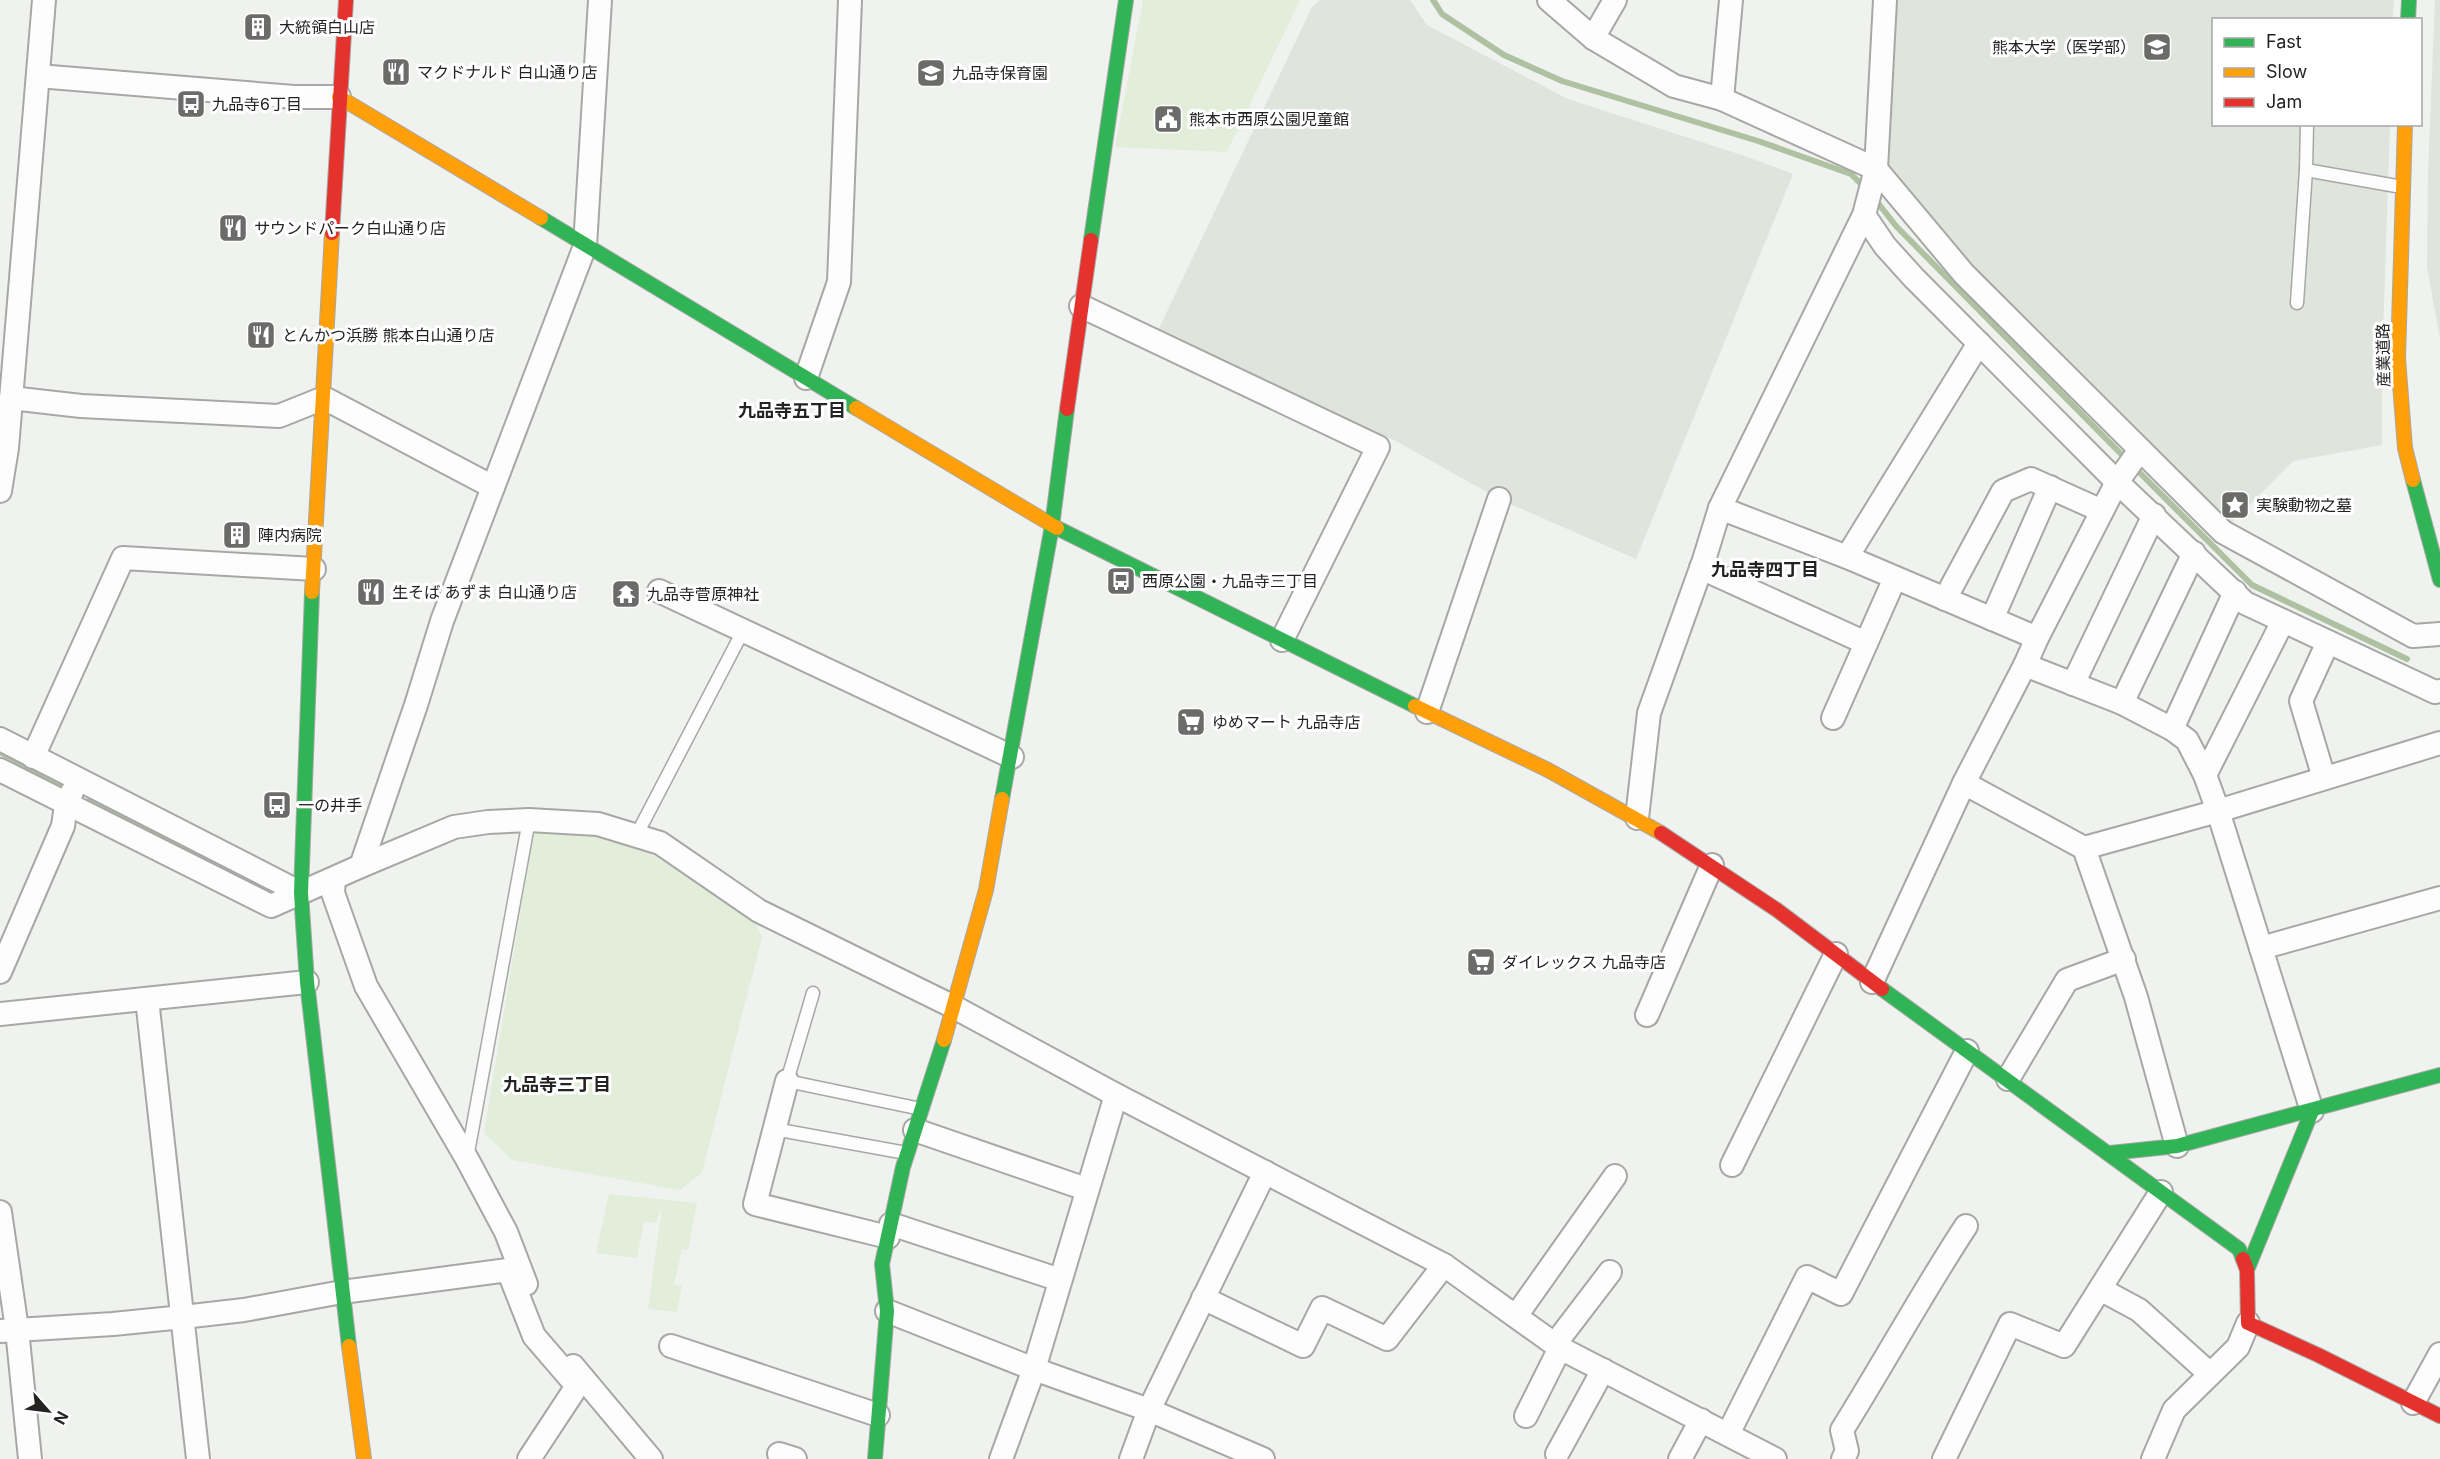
<svg xmlns="http://www.w3.org/2000/svg" width="2440" height="1459" viewBox="0 0 2440 1459" font-family="Inter,'Noto Sans JP',sans-serif">
  <style>
    .built { fill: #dfe4dc }
    .green { fill: #e2eeda }
    .lines { fill: none; stroke-linecap: round; stroke-linejoin: round }
    .stream { stroke: #aec2a1; stroke-width: 6 }
    .lane-casing { stroke: #a7a8a6; stroke-width: 15 }
    .street-casing { stroke: #a7a8a6; stroke-width: 26 }
    .fast-casing { stroke: #a7a8a6; stroke-width: 16 }
    .slow-casing { stroke: #a7a8a6; stroke-width: 16 }
    .jam-casing { stroke: #a7a8a6; stroke-width: 16 }
    .lane { stroke: #fdfdfd; stroke-width: 12 }
    .street { stroke: #fdfdfd; stroke-width: 22 }
    .fast { stroke: #30b455; stroke-width: 14 }
    .slow { stroke: #ff9f0a; stroke-width: 14 }
    .jam { stroke: #e5322d; stroke-width: 14 }
    .labels { text-anchor: middle; dominant-baseline: central; stroke-width: 6; stroke-linejoin: round; paint-order: stroke }
    .poi-label { font-size: 16px; fill: #232422; stroke: #fff; text-anchor: start }
    .street-label { font-size: 16px; fill: #232422; stroke: #fff }
    .neighbourhood-label { font-size: 18px; font-weight: bold; fill: #232422; stroke: #fff }
  </style>
  <rect width="100%" height="100%" fill="#f0f2ef"/>
  <g class="built">
    <path d="M1320 0H1410L1427 25 1568 99 1748 157 1793 174 1636 559 1499 499 1394 440 1153 341 1312 7Z"/>
    <path d="M1892 0H2394L2393 19 2214 20V124L2390 125 2382 365V445L2293 461 2223 532 1876 169Z"/>
    <path d="M2435 0H2440V339L2427 267 2428 172Z"/>
  </g>
  <g class="green">
    <path d="M1143 0H1300L1227 152 1115 147Z"/>
    <path d="M534 829 593 834 638 847 749 910 762 937 702 1173 680 1190 512 1160 484 1133Z"/>
    <path d="M609 1194 697 1203 688 1250H682L674 1285 682 1286 677 1312 648 1309 662 1206 656 1223 644 1222 637 1258 596 1253Z"/>
  </g>
  <g class="lines">
    <g class="stream">
      <path d="M1433 0 1442 14 1504 55 1562 81 1758 141 1851 174 1865 188"/>
      <path d="M1874 198 1896 226 2127 460"/>
      <path d="M2134 467 2252 585 2407 659"/>
      <path d="M0 752 59 783"/>
      <path d="M90 798 266 890"/>
    </g>
    <g class="lane-casing">
      <g id="lane">
        <path d="M2306 170 2307 124"/>
        <path d="M2297 303 2306 170 2402 187"/>
        <path d="M636 836 743 631"/>
        <path d="M813 993 787 1081 921 1109"/>
        <path d="M774 1129 906 1153"/>
        <path d="M467 1158 529 820"/>
      </g>
    </g>
    <g class="street-casing">
      <g id="street">
        <path d="M1549 0 1593 38 1674 86 1722 99 1876 169 1964 274 2223 532 2413 636 2440 634"/>
        <path d="M1593 38 1615 0"/>
        <path d="M38 76 294 97H339"/>
        <path d="M1722 99 1731 0"/>
        <path d="M1864 215 1885 246 1914 278 2117 482 2245 603 2435 692 2440 691"/>
        <path d="M1081 306 1378 447 1282 640"/>
        <path d="M806 378 839 282 850 0"/>
        <path d="M11 398 81 406 279 416 324 398 493 487"/>
        <path d="M0 491 7 448 44 0"/>
        <path d="M1720 508 1847 557 2037 638"/>
        <path d="M1847 557 1979 343"/>
        <path d="M1701 568 1866 643"/>
        <path d="M659 591 1012 757"/>
        <path d="M1945 599 2003 491 2031 479 2102 511"/>
        <path d="M1992 619 2050 487"/>
        <path d="M2025 665 2122 703 2172 729 2187 740 2205 775 2218 811 2312 1111"/>
        <path d="M2073 684 2154 515"/>
        <path d="M2122 703 2194 553"/>
        <path d="M1427 712 1499 499"/>
        <path d="M1833 718 1895 578"/>
        <path d="M2172 729 2235 592"/>
        <path d="M0 739 301 893"/>
        <path d="M33 757 123 558 314 569"/>
        <path d="M0 770 271 906 361 866 454 827 488 822 529 820 598 824 660 843 759 911 954 1007 1116 1095 1444 1265 1560 1348 1775 1459"/>
        <path d="M2205 775 2283 621"/>
        <path d="M2324 778 2301 701 2328 642"/>
        <path d="M1964 783 2084 848 2136 997 2177 1146"/>
        <path d="M1637 818 1649 713 1704 560 1720 508 1864 215 1876 169 1885 0"/>
        <path d="M2084 848 2218 811 2440 743"/>
        <path d="M361 866 416 705 442 621 585 246 600 0"/>
        <path d="M334 879 333 893 366 986 467 1159 506 1232 526 1284"/>
        <path d="M2261 948 2440 898"/>
        <path d="M0 972 63 826 66 805 72 792"/>
        <path d="M1872 982 1964 783 2025 665 2037 638 2117 482 2140 450"/>
        <path d="M147 999 198 1459"/>
        <path d="M0 1014 307 982"/>
        <path d="M1647 1015 1712 865"/>
        <path d="M2008 1079 2067 980 2124 959"/>
        <path d="M787 1081 755 1204 888 1237"/>
        <path d="M915 1130 1086 1189"/>
        <path d="M1732 1165 1836 954"/>
        <path d="M0 1212 17 1329 30 1459"/>
        <path d="M891 1224 1060 1280"/>
        <path d="M2100 1289 2139 1310 2210 1374"/>
        <path d="M1203 1298 1303 1346 1322 1308 1387 1339 1444 1265"/>
        <path d="M887 1311 1034 1369 1149 1410 1263 1459"/>
        <path d="M1516 1316 1615 1176"/>
        <path d="M0 1331 113 1324 183 1317 244 1310 342 1292 508 1270 534 1336 577 1386 529 1459"/>
        <path d="M1555 1344 1610 1272"/>
        <path d="M671 1346 878 1415"/>
        <path d="M573 1366 651 1459"/>
        <path d="M2413 1403 2440 1354"/>
        <path d="M1526 1416 1560 1348"/>
        <path d="M1728 1434 1807 1277 1841 1294 1967 1051"/>
        <path d="M779 1454 795 1459"/>
        <path d="M1557 1454 1603 1370"/>
        <path d="M1001 1459 1034 1369 1116 1095"/>
        <path d="M1131 1459 1149 1410 1265 1172"/>
        <path d="M1680 1459 1701 1420"/>
        <path d="M1843 1459 1847 1451 1842 1430C1884 1363 1922 1293 1966 1226"/>
        <path d="M1944 1459 2010 1324 2064 1346 2161 1192"/>
        <path d="M2153 1459 2174 1410 2238 1347 2248 1323"/>
      </g>
    </g>
    <g class="fast-casing">
      <g id="fast">
        <path d="M2408 20 2409 0"/>
        <path d="M541 218 856 408"/>
        <path d="M1091 240 1126 0"/>
        <path d="M2413 480 2440 580"/>
        <path d="M1057 528 1415 706"/>
        <path d="M312 592 301 893 307 982 349 1346"/>
        <path d="M1002 799 1052 526 1067 409"/>
        <path d="M1882 989 2239 1249 2243 1259"/>
        <path d="M2110 1153 2177 1146 2440 1075"/>
        <path d="M2247 1270 2312 1111"/>
        <path d="M875 1459 887 1311 882 1264 903 1167 944 1040"/>
      </g>
    </g>
    <g class="slow-casing">
      <g id="slow">
        <path d="M339 97 541 218"/>
        <path d="M2405 124 2398 358 2405 448 2413 480"/>
        <path d="M856 408 1057 528"/>
        <path d="M312 592 332 233"/>
        <path d="M1415 706 1548 770 1661 833"/>
        <path d="M944 1040 986 890 1002 799"/>
        <path d="M349 1346 364 1459"/>
      </g>
    </g>
    <g class="jam-casing">
      <g id="jam">
        <path d="M332 233 346 0"/>
        <path d="M1067 409 1091 240"/>
        <path d="M1661 833 1777 910 1882 989"/>
        <path d="M2243 1259 2247 1270 2248 1323 2318 1355 2440 1416"/>
      </g>
    </g>
    <use href="#lane" class="lane"/>
    <use href="#street" class="street"/>
    <use href="#fast" class="fast"/>
    <use href="#slow" class="slow"/>
    <use href="#jam" class="jam"/>
  </g>
  <defs>
    <g id="building-square" transform="scale(1.5)"><rect x="-9" y="-9" width="18" height="18" rx="4" fill="#6b6c6a" stroke="#fff"/><path d="M-4-6H4V6H1V3H-1V6H-4ZM-2.5-4.3h1.7v1.8h-1.7ZM.8-4.3h1.7v1.8H.8ZM-2.5-1h1.7V.8h-1.7ZM.8-1h1.7V.8H.8Z" fill="#fff"/></g>
    <g id="university-square" transform="scale(1.5)"><rect x="-9" y="-9" width="18" height="18" rx="4" fill="#6b6c6a" stroke="#fff"/><path d="M0-5L7-2L0 1L-7-2ZM-4 1L0 2.5L4 1V4Q0 6-4 4Z" fill="#fff"/></g>
    <g id="restaurant-square" transform="scale(1.5)"><rect x="-9" y="-9" width="18" height="18" rx="4" fill="#6b6c6a" stroke="#fff"/><path d="M-5-6h1v4h1v-4h1v4h1v-4h1v5L-1.5 .5V6h-2V.5L-5-1ZM5-6V6H3V1.5H1.5Q1.5-4 5-6Z" fill="#fff"/></g>
    <g id="school-square" transform="scale(1.5)"><rect x="-9" y="-9" width="18" height="18" rx="4" fill="#6b6c6a" stroke="#fff"/><path d="M0-5L7-2L0 1L-7-2ZM-4 1L0 2.5L4 1V4Q0 6-4 4Z" fill="#fff"/></g>
    <g id="bus-square" transform="scale(1.5)"><rect x="-9" y="-9" width="18" height="18" rx="4" fill="#6b6c6a" stroke="#fff"/><path d="M-5-6H5V4H4V6H2V4H-2V6H-4V4H-5ZM-3.5-4V0h7V-4ZM-3.5 1.2v1.5H-2V1.2ZM2 1.2v1.5H3.5V1.2Z" fill="#fff"/></g>
    <g id="civic-square" transform="scale(1.5)"><rect x="-9" y="-9" width="18" height="18" rx="4" fill="#6b6c6a" stroke="#fff"/><path d="M-.6-6.5H3V-4.5H.6V-3L4-1V1h2V6H-6V1h2V-1L-.6-3ZM-1.2 2.5V6h2.4V2.5Z" fill="#fff"/></g>
    <g id="sight-square" transform="scale(1.5)"><rect x="-9" y="-9" width="18" height="18" rx="4" fill="#6b6c6a" stroke="#fff"/><path d="M0-6L1.8-2.2L6-1.7L2.9 1.2L3.7 5.4L0 3.3L-3.7 5.4L-2.9 1.2L-6-1.7L-1.8-2.2Z" fill="#fff"/></g>
    <g id="temple-square" transform="scale(1.5)"><rect x="-9" y="-9" width="18" height="18" rx="4" fill="#6b6c6a" stroke="#fff"/><path d="M0-6L5-2H3V0L6.5 2.5H4V6H1.5V3h-3V6H-4V2.5H-6.5L-3 0V-2H-5Z" fill="#fff"/></g>
    <g id="supermarket-square" transform="scale(1.5)"><rect x="-9" y="-9" width="18" height="18" rx="4" fill="#6b6c6a" stroke="#fff"/><path d="M-6-5.5h2.5l.6 2H6L4.5 2H-2.5L-4.4-4H-6ZM-1.5 3.2a1.3 1.3 0 1 0 .1 0ZM3 3.2a1.3 1.3 0 1 0 .1 0Z" fill="#fff"/></g>
  </defs>
  <g fill-rule="evenodd">
    <use href="#building-square" x="258" y="27"/>
    <use href="#university-square" x="2157" y="47"/>
    <use href="#restaurant-square" x="396" y="72"/>
    <use href="#school-square" x="931" y="73"/>
    <use href="#bus-square" x="191" y="104"/>
    <use href="#civic-square" x="1168" y="119"/>
    <use href="#restaurant-square" x="233" y="228"/>
    <use href="#restaurant-square" x="261" y="335"/>
    <use href="#sight-square" x="2235" y="505"/>
    <use href="#building-square" x="237" y="535"/>
    <use href="#bus-square" x="1121" y="581"/>
    <use href="#restaurant-square" x="371" y="592"/>
    <use href="#temple-square" x="626" y="594"/>
    <use href="#supermarket-square" x="1191" y="722"/>
    <use href="#bus-square" x="277" y="805"/>
    <use href="#supermarket-square" x="1481" y="962"/>
  </g>
  <g class="labels">
    <g class="poi-label">
      <text x="279" y="27">大統領白山店</text>
      <text x="2136" y="47" text-anchor="end">熊本大学（医学部）</text>
      <text x="417" y="72">マクドナルド 白山通り店</text>
      <text x="952" y="73">九品寺保育園</text>
      <text x="212" y="104">九品寺6丁目</text>
      <text x="1189" y="119">熊本市西原公園児童館</text>
      <text x="254" y="228">サウンドパーク白山通り店</text>
      <text x="282" y="335">とんかつ浜勝 熊本白山通り店</text>
      <text x="2256" y="505">実験動物之墓</text>
      <text x="258" y="535">陣内病院</text>
      <text x="1142" y="581">西原公園・九品寺三丁目</text>
      <text x="392" y="592">生そば あずま 白山通り店</text>
      <text x="647" y="594">九品寺菅原神社</text>
      <text x="1212" y="722">ゆめマート 九品寺店</text>
      <text x="298" y="805">一の井手</text>
      <text x="1502" y="962">ダイレックス 九品寺店</text>
    </g>
    <g class="street-label">
      <text transform="translate(2383 355) rotate(-91)">産業道路</text>
    </g>
    <g class="neighbourhood-label">
      <text x="792" y="410">九品寺五丁目</text>
      <text x="1765" y="569">九品寺四丁目</text>
      <text x="557" y="1084">九品寺三丁目</text>
    </g>
  </g>
  <rect x="2212" y="18" width="210" height="108" fill="#ffffff" stroke="#a7a7a7" stroke-width="1.5"/>
  <rect x="2224" y="38" width="30" height="9" fill="#30b455" stroke="#a7a7a7" stroke-width="1.5"/>
  <text x="2266" y="48" font-size="18" fill="#232422">Fast</text>
  <rect x="2224" y="68" width="30" height="9" fill="#ff9f0a" stroke="#a7a7a7" stroke-width="1.5"/>
  <text x="2266" y="78" font-size="18" fill="#232422">Slow</text>
  <rect x="2224" y="98" width="30" height="9" fill="#e5322d" stroke="#a7a7a7" stroke-width="1.5"/>
  <text x="2266" y="108" font-size="18" fill="#232422">Jam</text>
  <g transform="translate(48 1411) rotate(118)" stroke="#ffffff" stroke-width="4.5" paint-order="stroke">
  <path d="M0-4.5L10 22L0 15L-10 22Z" fill="#232422"/>
  <text y="-9" font-size="16" font-weight="bold" text-anchor="middle" fill="#232422">N</text>
  </g>
</svg>
